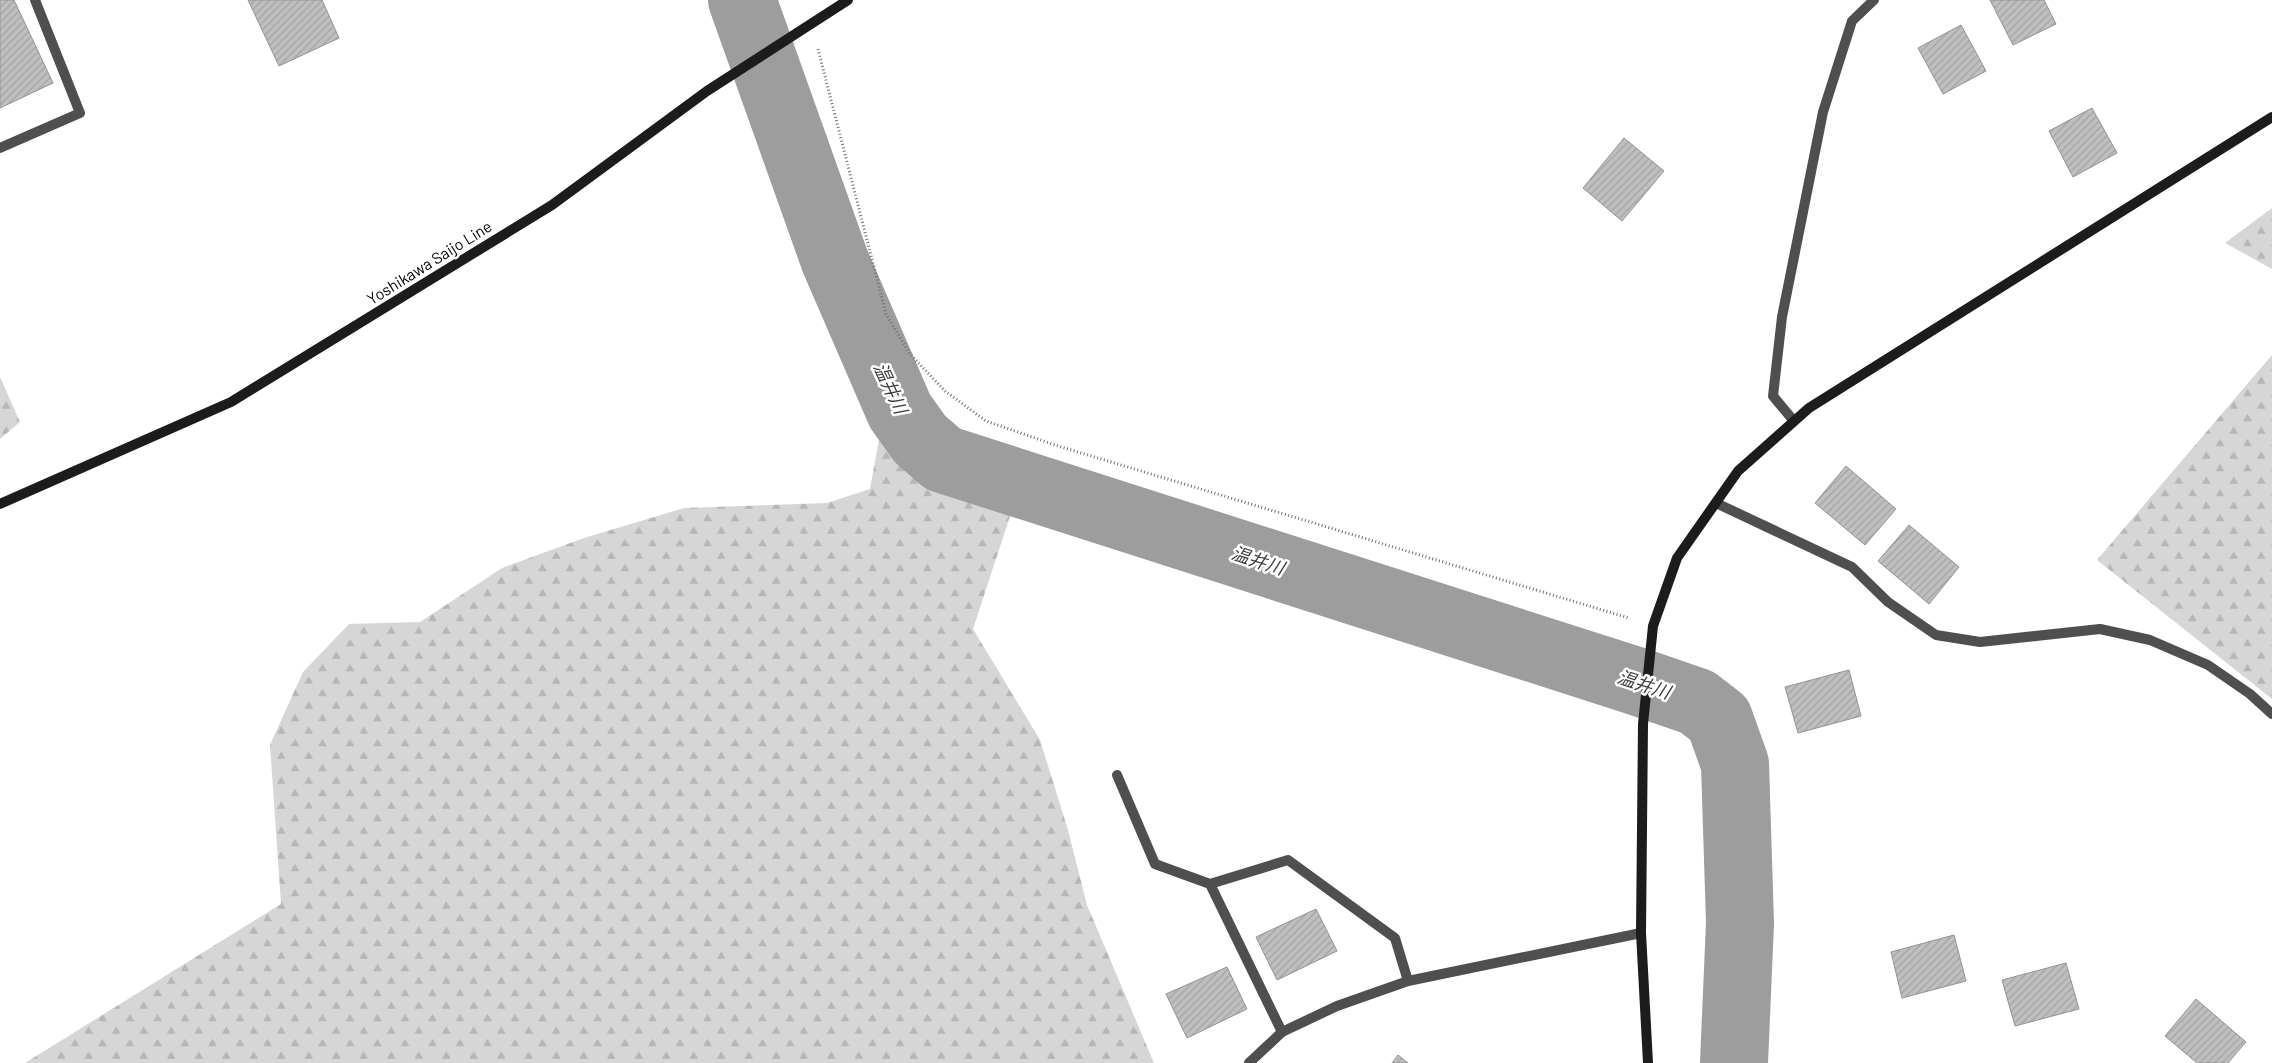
<svg xmlns="http://www.w3.org/2000/svg" width="2272" height="1063" viewBox="0 0 2272 1063" font-family="Barlow,'Noto Sans JP',sans-serif">
  <style>
    .forest { fill: url(#forest-firs) }
    .lines { fill: none; stroke-linecap: round; stroke-linejoin: round }
    .river { stroke: #9d9d9d; stroke-width: 68 }
    .building { fill: url(#building-hatch); stroke: #939393 }
    .path { stroke: #717171; stroke-width: 3; stroke-dasharray: 1 2.5; stroke-linecap: butt }
    .lane { stroke: #4f4f4f; stroke-width: 10 }
    .street { stroke: #4f4f4f; stroke-width: 10 }
    .secondary { stroke: #1c1c1c; stroke-width: 10 }
    .labels { text-anchor: middle; dominant-baseline: central; stroke-width: 5; stroke-linejoin: round; paint-order: stroke }
    .street-label { font-size: 16px; fill: #000; stroke: #fff }
    .water-label { font-size: 18px; font-style: italic; fill: #3e3e3e; stroke: #fff }
  </style>
  <defs>
    <pattern id="forest-firs" width="22" height="20" patternUnits="userSpaceOnUse" patternTransform="scale(1.25)"><rect width="22" height="20" fill="#d6d6d6"/><path d="M5 1l3.5 6h-7zM16 11l3.5 6h-7z" fill="#b6b6b6"/></pattern>
    <pattern id="building-hatch" width="6" height="6" patternUnits="userSpaceOnUse" patternTransform="scale(1.25)"><rect width="6" height="6" fill="#bfbfbf"/><path d="M-1 1l2-2M0 6l6-6M5 7l2-2" fill="none" stroke="#a2a2a2"/></pattern>
  </defs>
  <rect width="100%" height="100%" fill="#fff"/>
  <g class="forest">
    <path d="M2272 208V269L2225 243Z"/>
    <path d="M2272 355V699L2097 560Z"/>
    <path d="M0 377 20 422 0 439Z"/>
    <path d="M883 417 929 459 1015 501 973 629 1040 740 1068 830 1087 905 1154 1063H25L281 904 270 745 303 672 349 624 420 622 502 568 584 538 684 508 827 503 870 489Z"/>
  </g>
  <g class="lines">
    <path class="river" d="M742 0 835 261 900 411 920 439 943 459 1639 682 1697 702 1719 719 1735 764 1740 923 1734 1063"/>
  </g>
  <g class="building">
    <path d="M0 0H14L53 83 0 108Z"/>
    <path d="M248 0H322L339 38 279 66Z"/>
    <path d="M1990 0H2044L2056 24 2013 45Z"/>
    <path d="M1961 25 1986 71 1943 94 1918 48Z"/>
    <path d="M2092 108 2117 153 2073 177 2049 131Z"/>
    <path d="M1624 138 1664 171 1622 221 1583 188Z"/>
    <path d="M1846 466 1896 509 1865 545 1815 503Z"/>
    <path d="M1909 525 1959 567 1929 604 1878 561Z"/>
    <path d="M1849 670 1861 716 1798 733 1785 687Z"/>
    <path d="M1316 909 1337 951 1277 980 1256 937Z"/>
    <path d="M1954 935 1966 981 1902 998 1891 952Z"/>
    <path d="M2066 963 2079 1009 2015 1026 2002 980Z"/>
    <path d="M1227 967 1247 1009 1187 1038 1166 994Z"/>
    <path d="M2196 999 2246 1042 2228 1063H2197L2165 1036Z"/>
    <path d="M1398 1055 1408 1063H1392Z"/>
  </g>
  <g class="lines">
    <path class="path" d="M818 49 886 314 910 354 945 391 986 421 1058 446 1629 618"/>
    <g class="lane">
      <path d="M1117 775 1155 864 1210 884 1282 1032"/>
      <path d="M1210 884 1288 860 1395 938 1408 981"/>
    </g>
    <g class="street">
      <path d="M0 148 80 113 35 0"/>
      <path d="M1793 420 1773 396 1782 317 1823 112 1852 21 1874 0"/>
      <path d="M1716 503 1852 567 1888 602 1936 635 1980 642 2100 629 2150 640 2208 665 2250 694 2272 714"/>
      <path d="M1249 1063 1282 1032 1337 1006 1408 981 1641 933"/>
    </g>
    <g class="secondary">
      <path d="M0 504 231 402 552 205 707 91 848 0"/>
      <path d="M1648 1063 1641 933 1643 724 1653 626 1677 558 1738 471 1809 408 2272 117"/>
    </g>
  </g>
  <g class="labels">
    <g class="street-label">
      <text transform="translate(429 262) rotate(-32)">Yoshikawa Saijo Line</text>
    </g>
    <g class="water-label">
      <text transform="translate(891 388) rotate(65)">温井川</text>
      <text transform="translate(1258 560) rotate(18)">温井川</text>
      <text transform="translate(1644 684) rotate(18)">温井川</text>
    </g>
  </g>
</svg>
